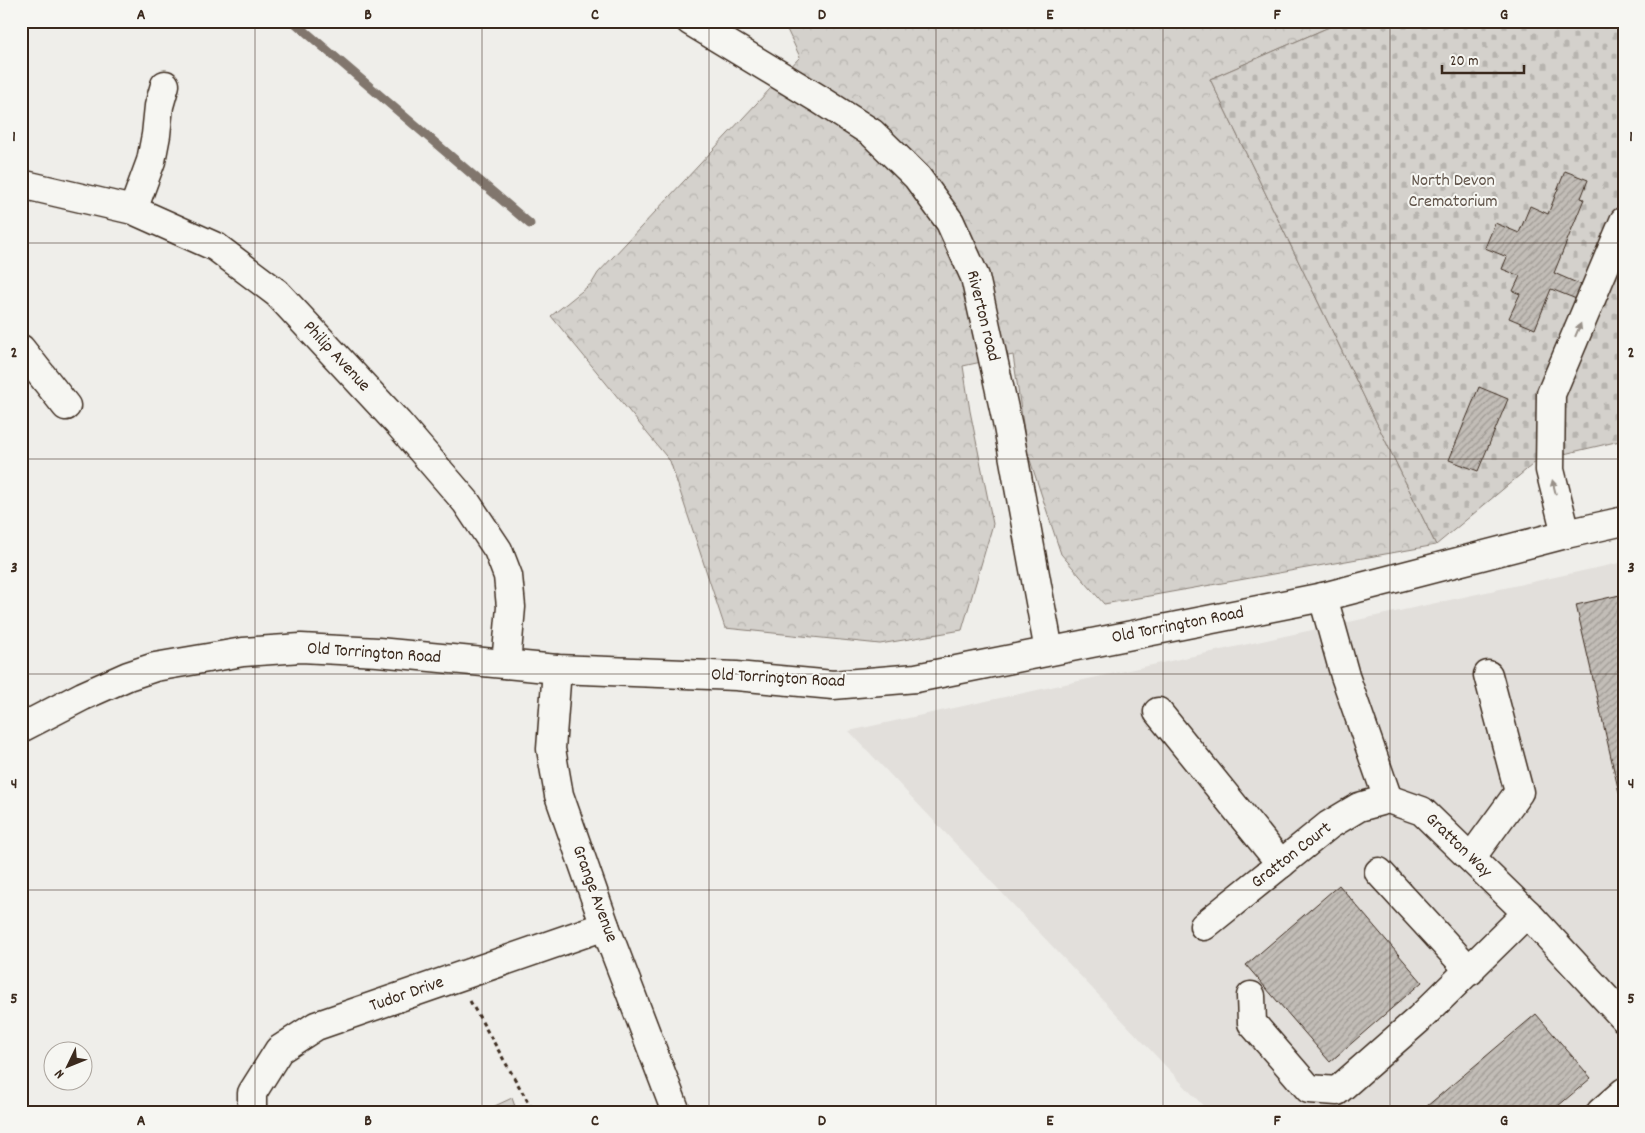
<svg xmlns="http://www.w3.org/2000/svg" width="1645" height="1133" viewBox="0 0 1645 1133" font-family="Dekko,sans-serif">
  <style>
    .built { fill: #e2dfdb }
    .forest { fill: url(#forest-crowns); stroke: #887e75 }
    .cemetery { fill: url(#cemetery-stones); stroke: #887e75 }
    .park { fill: url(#park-tufts); stroke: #887e75 }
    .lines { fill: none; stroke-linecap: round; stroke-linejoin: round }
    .stream { stroke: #81766d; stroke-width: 9 }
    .building { fill: url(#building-hatch); stroke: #3b2a1e }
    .minor-casing { stroke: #3b2a1e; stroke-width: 31 }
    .path { stroke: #3b2a1e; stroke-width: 3; stroke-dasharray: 4 4; stroke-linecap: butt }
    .minor { stroke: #f6f6f2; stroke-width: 28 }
    .oneway { fill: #989088 }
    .grid { fill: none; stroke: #3b2a1e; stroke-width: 1; stroke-opacity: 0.55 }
    .labels { text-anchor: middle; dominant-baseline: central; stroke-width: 4; stroke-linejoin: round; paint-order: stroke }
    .park-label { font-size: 18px; fill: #61544a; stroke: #f6f6f2 }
    .street-label { font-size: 18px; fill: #3b2a1e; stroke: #f6f6f2 }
    .neatline { fill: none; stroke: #3b2a1e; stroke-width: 2 }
    .grid-label { font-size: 16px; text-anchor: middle; font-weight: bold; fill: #3b2a1e }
  </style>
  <defs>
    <pattern id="forest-crowns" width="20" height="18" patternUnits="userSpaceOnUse" patternTransform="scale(1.25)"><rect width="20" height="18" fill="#d4d1cc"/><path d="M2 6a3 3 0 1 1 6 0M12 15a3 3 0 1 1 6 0" fill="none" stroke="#b7b4af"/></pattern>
    <pattern id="cemetery-stones" width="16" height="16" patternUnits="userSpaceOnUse" patternTransform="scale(1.25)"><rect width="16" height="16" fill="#d4d1cc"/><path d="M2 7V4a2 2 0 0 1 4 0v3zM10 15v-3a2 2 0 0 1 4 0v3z" fill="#b7b4af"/></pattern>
    <pattern id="park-tufts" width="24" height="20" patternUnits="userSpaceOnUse" patternTransform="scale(1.25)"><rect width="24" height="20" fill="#d4d1cc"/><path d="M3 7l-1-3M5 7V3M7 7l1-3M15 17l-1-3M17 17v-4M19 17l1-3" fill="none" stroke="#b7b4af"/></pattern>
    <pattern id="building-hatch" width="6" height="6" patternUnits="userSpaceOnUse" patternTransform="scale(1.25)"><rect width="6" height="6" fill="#c2bdb7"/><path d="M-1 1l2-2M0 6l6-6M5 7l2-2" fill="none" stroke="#9f9a94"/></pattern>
  </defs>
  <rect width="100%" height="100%" fill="#efeeea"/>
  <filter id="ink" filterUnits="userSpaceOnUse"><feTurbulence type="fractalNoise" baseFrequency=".02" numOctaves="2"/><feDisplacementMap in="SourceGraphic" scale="10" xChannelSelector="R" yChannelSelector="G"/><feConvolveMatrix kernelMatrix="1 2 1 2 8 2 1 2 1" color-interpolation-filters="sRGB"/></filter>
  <g filter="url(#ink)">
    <path class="built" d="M1624 562V1112H1209L849 731Z"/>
    <path class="forest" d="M783 21H1343L1210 79 1436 545 1104 604 1061 554 1027 451 1013 355 963 366 970 411 993 524 962 630 880 644 725 628 670 461 551 316 592 283 598 273 800 57Z"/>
    <path class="cemetery" d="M1343 21H1624V440L1538 460 1436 545 1210 79Z"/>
    <path class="park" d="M512 1098 517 1112H482Z"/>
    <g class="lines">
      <path class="stream" d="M293 21 530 224"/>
    </g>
    <g class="building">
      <path d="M1565 171 1588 180 1581 198 1584 199 1554 273 1584 286 1579 300 1551 289 1535 329 1509 318 1520 294 1513 291 1520 276 1502 269 1507 257 1485 248 1495 223 1519 233 1530 206 1548 214Z"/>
      <path d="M1479 387 1508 399 1478 471 1449 460Z"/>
      <path d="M1624 594V814L1576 605Z"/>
      <path d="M1339 885 1422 982 1330 1062 1246 965Z"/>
      <path d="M1536 1014 1591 1078 1551 1112H1420Z"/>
    </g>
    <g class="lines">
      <g class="minor-casing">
        <g id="minor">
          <path d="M690 21 819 99 872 133 917 177 950 222 975 277 1008 427 1049 651"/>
          <path d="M21 184 133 210 216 247 277 293 398 423 466 502 498 550 508 576 511 607 506 664"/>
          <path d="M133 210 151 161 156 135 159 106 165 85"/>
          <path d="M21 349 66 406"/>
          <path d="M1566 534 1550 470 1551 394 1624 221"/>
          <path d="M1323 597 1345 676 1388 799"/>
          <path d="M557 669 551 749 559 795 605 926 676 1112"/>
          <path d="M1158 712 1281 864"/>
          <path d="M21 728 83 696 128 676 155 667 243 652 301 648 378 652 557 669 736 676 833 685 916 678 1323 597 1566 534 1624 521"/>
          <path d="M1388 799 1422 811 1527 913 1624 1018"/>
          <path d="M1471 858 1519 792 1488 675"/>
          <path d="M1379 872 1470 971"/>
          <path d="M1204 926 1329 825 1359 807 1388 799"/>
          <path d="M1251 996 1252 1023 1309 1089 1337 1091 1419 1019 1527 913"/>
          <path d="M252 1112V1093L279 1050 316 1026 605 926"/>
          <path d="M1601 1112 1624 1092"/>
        </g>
      </g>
      <path class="path" d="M470 1001 531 1107 530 1112"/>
      <use href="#minor" class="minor"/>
    </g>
    <defs><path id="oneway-solid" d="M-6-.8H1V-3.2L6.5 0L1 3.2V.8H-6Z" transform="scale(1.25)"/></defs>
    <g class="oneway">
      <use href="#oneway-solid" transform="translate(1578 330) rotate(-67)"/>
      <use href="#oneway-solid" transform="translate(1554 487) rotate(-104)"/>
    </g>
  </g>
  <path class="grid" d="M255 21V1112M482 21V1112M709 21V1112M936 21V1112M1163 21V1112M1390 21V1112M21 243H1624M21 459H1624M21 674H1624M21 890H1624"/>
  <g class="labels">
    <g class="park-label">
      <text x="1453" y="181">North Devon<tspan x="1453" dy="21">Crematorium</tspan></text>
    </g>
    <g class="street-label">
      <text transform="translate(982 316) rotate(76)">Riverton road</text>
      <text transform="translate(336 357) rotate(47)">Philip Avenue</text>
      <text transform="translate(1178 626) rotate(-11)">Old Torrington Road</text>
      <text transform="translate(374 654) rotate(4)">Old Torrington Road</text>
      <text transform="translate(778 679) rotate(3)">Old Torrington Road</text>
      <text transform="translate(1458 846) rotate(44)">Gratton Way</text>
      <text transform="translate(1292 856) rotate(-38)">Gratton Court</text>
      <text transform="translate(594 894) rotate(70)">Grange Avenue</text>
      <text transform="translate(407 995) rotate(-19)">Tudor Drive</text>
    </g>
  </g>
  <rect width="1645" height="1133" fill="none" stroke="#f6f6f2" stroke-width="55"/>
  <g transform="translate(68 1066) rotate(227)"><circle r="24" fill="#f6f6f2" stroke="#aba49d"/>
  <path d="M0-4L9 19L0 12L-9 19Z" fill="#3b2a1e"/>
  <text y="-8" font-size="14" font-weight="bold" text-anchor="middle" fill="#3b2a1e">N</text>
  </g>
  <path d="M1442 65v8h82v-8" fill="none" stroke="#3b2a1e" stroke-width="2.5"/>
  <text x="1450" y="65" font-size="15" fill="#3b2a1e" stroke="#f6f6f2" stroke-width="4" paint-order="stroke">20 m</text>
  <rect x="28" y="28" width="1590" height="1078" class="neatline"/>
  <g class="grid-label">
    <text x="141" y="19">A</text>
    <text x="368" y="19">B</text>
    <text x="595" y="19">C</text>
    <text x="822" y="19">D</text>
    <text x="1050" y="19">E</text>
    <text x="1277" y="19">F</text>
    <text x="1504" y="19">G</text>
    <text x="14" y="141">1</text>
    <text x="1631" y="141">1</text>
    <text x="14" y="357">2</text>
    <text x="1631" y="357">2</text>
    <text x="14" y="572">3</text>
    <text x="1631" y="572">3</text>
    <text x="14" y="788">4</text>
    <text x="1631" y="788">4</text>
    <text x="14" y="1003">5</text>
    <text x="1631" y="1003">5</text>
    <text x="141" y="1125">A</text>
    <text x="368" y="1125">B</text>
    <text x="595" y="1125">C</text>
    <text x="822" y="1125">D</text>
    <text x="1050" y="1125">E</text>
    <text x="1277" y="1125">F</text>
    <text x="1504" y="1125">G</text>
  </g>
</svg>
